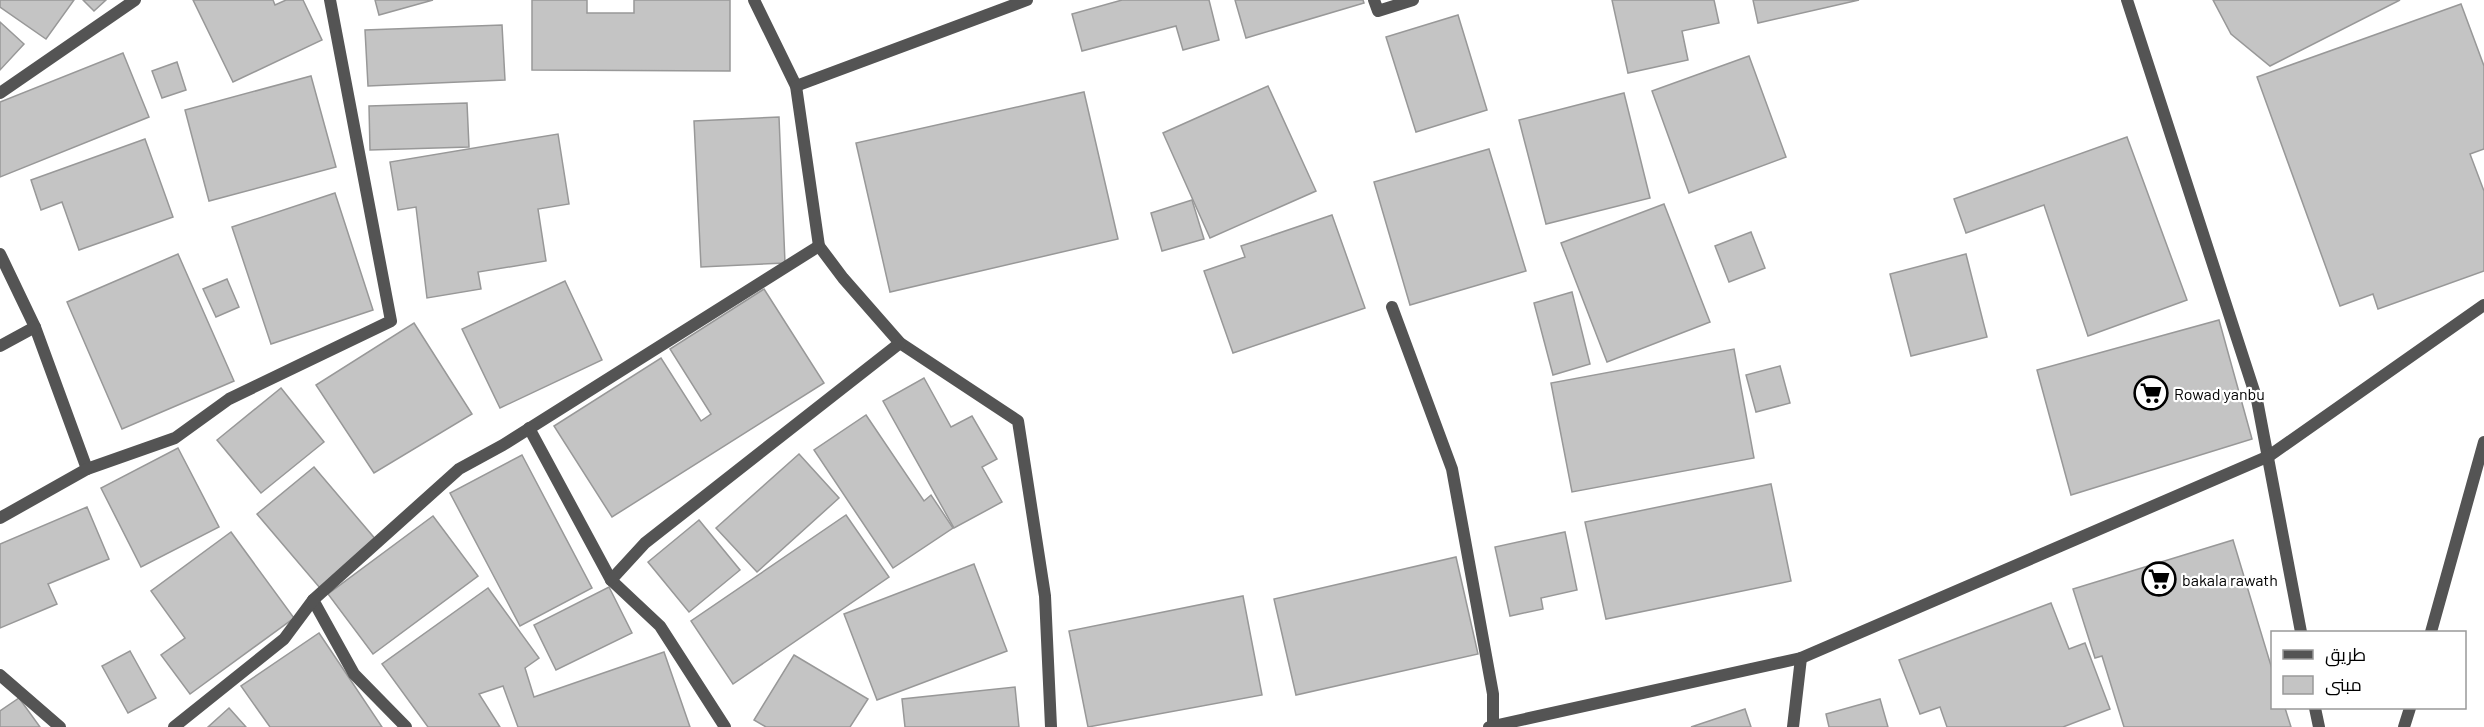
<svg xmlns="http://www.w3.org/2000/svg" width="2484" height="727" viewBox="0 0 2484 727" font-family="Barlow,Cairo,sans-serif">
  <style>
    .building { fill: #c4c4c4; stroke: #989898; stroke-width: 1.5 }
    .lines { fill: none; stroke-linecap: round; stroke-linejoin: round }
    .street { stroke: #545454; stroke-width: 12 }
    .labels { text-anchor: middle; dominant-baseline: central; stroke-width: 4.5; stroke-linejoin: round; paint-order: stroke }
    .poi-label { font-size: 16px; fill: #000; stroke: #fff; text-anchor: start }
  </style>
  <rect width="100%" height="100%" fill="#fff"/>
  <g class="building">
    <path d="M0 0H74L46 39 0 7Z"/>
    <path d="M83 0H106L94 11Z"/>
    <path d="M193 0H273L275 5 286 0H303L322 40 233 82Z"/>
    <path d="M375 0H433L379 15Z"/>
    <path d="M532 0H587V13H634V0H730V71L532 70Z"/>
    <path d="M1122 0H1209L1219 40 1183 50 1176 26 1082 51 1072 14Z"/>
    <path d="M1235 0H1363L1364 3 1246 38Z"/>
    <path d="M1612 0H1714L1719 23 1682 31 1688 60 1628 73Z"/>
    <path d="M1753 0H1859L1758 23Z"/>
    <path d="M2213 0H2400L2270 66 2231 34Z"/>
    <path d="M2461 4 2484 66V149L2470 154 2484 191V271L2378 309 2373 294 2340 306 2257 77Z"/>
    <path d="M1458 15 1487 110 1416 132 1386 37Z"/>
    <path d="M0 22 24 44 0 70Z"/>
    <path d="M502 25 505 80 368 86 365 30Z"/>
    <path d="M123 53 149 117 0 177V102Z"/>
    <path d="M1749 56 1786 157 1689 193 1652 91Z"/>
    <path d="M177 62 186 90 162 98 152 71Z"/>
    <path d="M311 76 336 167 209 201 185 110Z"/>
    <path d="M1268 86 1316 191 1210 238 1163 133Z"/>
    <path d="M1084 92 1118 239 890 292 856 143Z"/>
    <path d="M1624 93 1650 198 1546 224 1519 120Z"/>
    <path d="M467 103 469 147 370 150 369 106Z"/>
    <path d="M779 117 785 263 701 267 694 121Z"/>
    <path d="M558 134 569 204 538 209 546 261 478 272 481 289 427 298 416 207 398 210 390 162Z"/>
    <path d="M2127 137 2187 300 2088 336 2044 205 1966 233 1954 199Z"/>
    <path d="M145 139 173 217 79 250 62 202 41 210 31 180Z"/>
    <path d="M1489 149 1526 271 1410 305 1374 182Z"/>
    <path d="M335 193 373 310 271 344 232 227Z"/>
    <path d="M1192 200 1204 239 1162 251 1151 213Z"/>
    <path d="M1664 204 1710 322 1607 362 1561 243Z"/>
    <path d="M1332 215 1365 308 1233 353 1204 271 1245 257 1241 246Z"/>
    <path d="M1751 232 1765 268 1729 282 1715 246Z"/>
    <path d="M178 254 234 381 122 429 67 302Z"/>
    <path d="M1966 254 1987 337 1911 356 1890 274Z"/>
    <path d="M227 279 239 307 216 317 203 289Z"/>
    <path d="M565 281 602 360 500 408 462 329Z"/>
    <path d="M764 289 824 383 612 517 554 426 661 358 701 421 711 414 670 349Z"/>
    <path d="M1572 292 1590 364 1553 375 1534 303Z"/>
    <path d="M2219 320 2252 439 2071 495 2037 370Z"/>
    <path d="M414 323 472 414 374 473 316 385Z"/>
    <path d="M1734 349 1754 458 1572 492 1551 383Z"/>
    <path d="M1780 366 1790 403 1756 412 1746 375Z"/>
    <path d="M924 378 951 427 972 416 997 459 982 467 1002 502 954 528 883 401Z"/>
    <path d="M281 388 324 442 261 493 217 440Z"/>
    <path d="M866 415 924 501 931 495 953 528 893 568 814 450Z"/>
    <path d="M178 448 219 527 141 567 101 488Z"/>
    <path d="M799 454 839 498 757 572 716 528Z"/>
    <path d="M522 455 592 588 520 626 450 493Z"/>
    <path d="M314 467 377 541 320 588 257 514Z"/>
    <path d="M1771 484 1791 581 1606 619 1585 522Z"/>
    <path d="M87 507 109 559 48 584 57 604 0 628V544Z"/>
    <path d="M846 515 889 577 733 684 691 621Z"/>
    <path d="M433 516 478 576 373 654 328 594Z"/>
    <path d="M699 520 740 570 689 612 648 562Z"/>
    <path d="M231 532 294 618 190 694 161 655 185 638 151 591Z"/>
    <path d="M1565 532 1577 590 1541 598 1543 609 1510 616 1495 547Z"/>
    <path d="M2233 540 2272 669V708H2285L2291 727H2124L2102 656 2095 658 2073 589Z"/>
    <path d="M1456 557 1478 654 1296 695 1274 599Z"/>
    <path d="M974 564 1007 651 877 700 844 614Z"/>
    <path d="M609 587 632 633 556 670 534 625Z"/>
    <path d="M488 588 539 658 525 668 534 697 664 652 690 727H518L503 686 479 694 500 727H428L382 664Z"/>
    <path d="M1243 596 1262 695 1088 727 1069 631Z"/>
    <path d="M2051 603 2069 649 2085 643 2110 709 2063 727H1947L1940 707 1920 714 1899 660Z"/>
    <path d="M319 633 382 727H270L241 686Z"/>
    <path d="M130 651 156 698 128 713 102 666Z"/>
    <path d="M794 655 868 699 850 727H766L754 720Z"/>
    <path d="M1015 687 1019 727H905L902 699Z"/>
    <path d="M19 698 40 727H0V711Z"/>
    <path d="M1880 699 1888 727H1829L1826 714Z"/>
    <path d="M229 708 246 727H208Z"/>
    <path d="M1745 709 1751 727H1691Z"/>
  </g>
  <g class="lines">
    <g class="street">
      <path d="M754 0 796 86 819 246 843 278 900 343 1018 421 1045 596 1051 727"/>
      <path d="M1374 0 1378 11 1413 0"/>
      <path d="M2127 0 2257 400 2301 632"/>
      <path d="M796 86 1027 0"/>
      <path d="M0 93 135 0"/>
      <path d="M0 254 35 327 87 469"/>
      <path d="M1392 307 1452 469 1493 694V727"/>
      <path d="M0 346 35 327"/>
      <path d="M529 428 611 580 660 626 725 727"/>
      <path d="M0 518 87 469 175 438 229 399 391 321 330 0"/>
      <path d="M611 580 645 543 900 343"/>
      <path d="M313 600 354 674 406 727"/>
      <path d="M2431 632 2484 442"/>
      <path d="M0 675 60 727"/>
      <path d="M2315 708 2319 727"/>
      <path d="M174 727 284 639 313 600 459 469 503 445 819 246"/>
      <path d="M1489 727 1801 658 2269 456 2484 305"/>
      <path d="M1793 727 1801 658"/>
      <path d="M2404 727 2410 708"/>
    </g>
  </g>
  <defs>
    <g id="supermarket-ring" transform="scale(1.725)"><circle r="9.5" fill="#fff" stroke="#000" stroke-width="1.5"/><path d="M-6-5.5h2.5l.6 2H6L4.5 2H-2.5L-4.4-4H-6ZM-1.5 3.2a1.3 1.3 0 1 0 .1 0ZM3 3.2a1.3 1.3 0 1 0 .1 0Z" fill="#000"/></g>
  </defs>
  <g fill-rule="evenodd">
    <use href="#supermarket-ring" x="2151" y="393"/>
    <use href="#supermarket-ring" x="2159" y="579"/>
  </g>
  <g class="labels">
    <g class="poi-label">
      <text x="2174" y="393">Rowad yanbu</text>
      <text x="2182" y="579">bakala rawath</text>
    </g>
  </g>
  <rect x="2271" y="631" width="195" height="78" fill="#ffffff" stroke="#999999" stroke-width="1.5"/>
  <rect x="2283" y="650" width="30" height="9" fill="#545454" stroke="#999999" stroke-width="1.5"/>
  <text x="2325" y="661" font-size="18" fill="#000000">طريق</text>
  <rect x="2283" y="676" width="30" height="18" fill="#c4c4c4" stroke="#999999" stroke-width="1.5"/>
  <text x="2325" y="691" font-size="18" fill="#000000">مبنى</text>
</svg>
